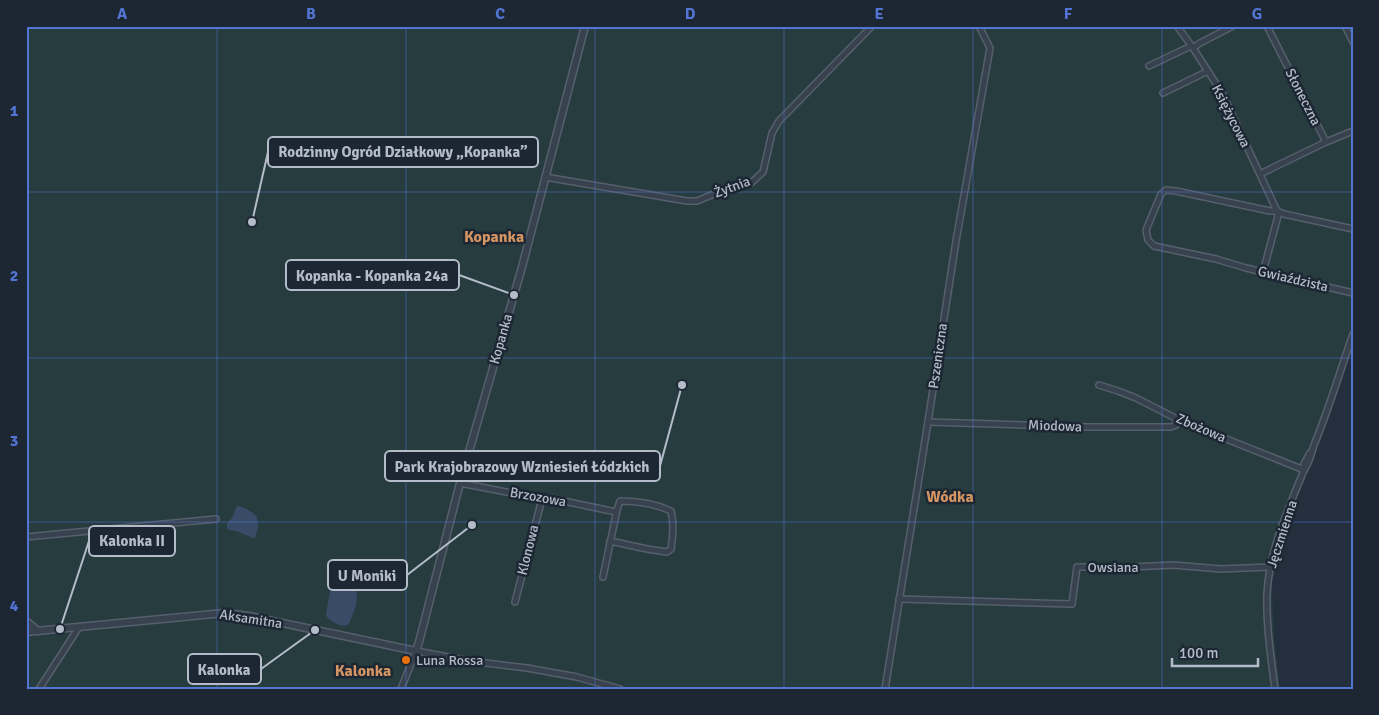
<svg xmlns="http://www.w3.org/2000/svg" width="1379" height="715" viewBox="0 0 1379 715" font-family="Signika,sans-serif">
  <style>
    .green { fill: #263c3f }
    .water { fill: #394c67 }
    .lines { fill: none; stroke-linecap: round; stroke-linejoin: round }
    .minor-casing { stroke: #565f6c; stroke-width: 8 }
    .tertiary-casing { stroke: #565f6c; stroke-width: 9 }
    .minor { stroke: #38414e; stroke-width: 5 }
    .tertiary { stroke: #38414e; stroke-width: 6 }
    .grid { fill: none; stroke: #5274d3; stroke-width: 1; stroke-opacity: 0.55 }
    .food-dot { fill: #e8710a; stroke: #1d2633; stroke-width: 2 }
    .labels { text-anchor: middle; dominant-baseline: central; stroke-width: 5; stroke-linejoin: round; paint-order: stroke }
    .street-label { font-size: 14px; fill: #b4bcc9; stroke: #1d2633 }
    .poi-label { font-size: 14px; fill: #b4bcc9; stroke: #1d2633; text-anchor: start }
    .quarter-label { font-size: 16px; font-weight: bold; fill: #d59563; stroke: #1d2633 }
    .leader { fill: none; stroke: #b4bcc9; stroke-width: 2 }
    .callout-dot { fill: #b4bcc9; stroke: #1d2633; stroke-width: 2 }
    .callout { fill: #1d2633; stroke: #b4bcc9; stroke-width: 2 }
    .callout-label { font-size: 15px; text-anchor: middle; font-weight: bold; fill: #b4bcc9 }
    .neatline { fill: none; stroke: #5274d3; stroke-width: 2 }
    .grid-label { font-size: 16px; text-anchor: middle; font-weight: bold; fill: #5274d3 }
  </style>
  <rect width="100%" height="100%" fill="#242f3e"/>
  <path class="green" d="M26 26H1353V343L1323 432 1298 491 1271 567 1274 635 1280 689H26Z"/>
  <g class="water">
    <path d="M237 506C244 507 253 512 257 517L258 527 255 538H253L236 531 229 530 227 528V523L232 518Z"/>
    <path d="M336 578C366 577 358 607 348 625 339 627 332 622 326 616 328 602 329 590 336 578Z"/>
  </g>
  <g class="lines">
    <g class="minor-casing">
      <g id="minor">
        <path d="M1177 26 1193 48 1222 93 1277 211 1278 216 1263 272"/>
        <path d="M1267 26 1326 142"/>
        <path d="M1345 26 1353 42"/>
        <path d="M1193 48 1200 43 1233 26"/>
        <path d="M1149 66 1191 46"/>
        <path d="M1163 93 1208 71"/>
        <path d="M1260 174 1326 142 1353 131"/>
        <path d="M545 177 687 201H697L721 191 751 183 763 172 772 133 779 121 872 26"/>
        <path d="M1353 229 1284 214 1277 211H1270L1176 191 1166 190 1161 194 1146 230 1148 240 1154 246 1216 259 1246 268 1353 293"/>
        <path d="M1099 385 1118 391 1136 398 1179 420 1304 470"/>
        <path d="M928 422 1089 427H1171L1176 425 1179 420"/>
        <path d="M1304 470V464L1310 453"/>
        <path d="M460 483 542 499 549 498 616 512"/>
        <path d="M26 537 216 519"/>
        <path d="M603 577 617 510 620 501C637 501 656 504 671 511 674 523 673 537 671 549L667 552 647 549 610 541"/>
        <path d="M899 599 1072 604 1077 567H1130L1173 565 1221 569 1270 567"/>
        <path d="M515 602 542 499"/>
        <path d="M39 689 79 627"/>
        <path d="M401 689 416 651 470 661 527 668 577 677 620 689"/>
        <path d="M885 689 928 422 956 241 990 48 979 26"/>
        <path d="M1275 689C1271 658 1266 625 1267 594 1269 551 1288 510 1304 470 1310 462 1311 454 1314 445 1329 409 1340 371 1353 334"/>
      </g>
    </g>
    <g class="tertiary-casing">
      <g id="tertiary">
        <path d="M26 621 38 631"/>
        <path d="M26 632 224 613 249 616 416 651 419 642 460 483 522 267 585 26"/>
      </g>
    </g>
    <use href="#minor" class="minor"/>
    <use href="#tertiary" class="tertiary"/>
  </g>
  <path class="grid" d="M217 26V689M406 26V689M595 26V689M784 26V689M973 26V689M1162 26V689M26 192H1353M26 358H1353M26 522H1353"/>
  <circle class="food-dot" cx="406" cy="660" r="5"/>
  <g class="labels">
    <g class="street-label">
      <text transform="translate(1303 97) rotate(63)">Słoneczna</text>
      <text transform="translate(1231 116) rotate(63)">Księżycowa</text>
      <text transform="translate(732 187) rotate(-20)">Żytnia</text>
      <text transform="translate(1293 279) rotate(13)">Gwiaździsta</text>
      <text transform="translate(501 339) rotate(-74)">Kopanka</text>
      <text transform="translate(938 356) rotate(-82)">Pszeniczna</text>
      <text transform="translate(1055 426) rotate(2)">Miodowa</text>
      <text transform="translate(1201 428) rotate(23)">Zbożowa</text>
      <text transform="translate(538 497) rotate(10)">Brzozowa</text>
      <text transform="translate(1282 534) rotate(-72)">Jęczmienna</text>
      <text transform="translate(528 550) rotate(-76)">Klonowa</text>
      <text x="1113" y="567">Owsiana</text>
      <text transform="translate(251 619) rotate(9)">Aksamitna</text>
    </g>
    <g class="poi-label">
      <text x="416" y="660">Luna Rossa</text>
    </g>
    <g class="quarter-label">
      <text x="494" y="237">Kopanka</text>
      <text x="950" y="497">Wódka</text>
      <text x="363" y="671">Kalonka</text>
    </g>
  </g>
  <path class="leader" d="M252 222L268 152M514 295L459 275M682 385L660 466M60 629L89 541M472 525L407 575M315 630L261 669"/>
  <g class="callout-dot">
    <circle cx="252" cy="222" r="5"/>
    <circle cx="514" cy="295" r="5"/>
    <circle cx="682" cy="385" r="5"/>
    <circle cx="60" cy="629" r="5"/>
    <circle cx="472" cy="525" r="5"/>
    <circle cx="315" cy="630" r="5"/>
  </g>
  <g class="callout">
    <rect x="268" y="137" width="270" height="30" rx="5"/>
    <rect x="286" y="260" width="173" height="30" rx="5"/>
    <rect x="385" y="451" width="275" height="30" rx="5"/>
    <rect x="89" y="526" width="86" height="30" rx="5"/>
    <rect x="328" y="560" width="79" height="30" rx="5"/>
    <rect x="188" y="654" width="73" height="30" rx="5"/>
  </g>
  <g class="callout-label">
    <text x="403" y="157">Rodzinny Ogród Działkowy „Kopanka”</text>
    <text x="372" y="281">Kopanka - Kopanka 24a</text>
    <text x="522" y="472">Park Krajobrazowy Wzniesień Łódzkich</text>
    <text x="132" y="546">Kalonka II</text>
    <text x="367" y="581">U Moniki</text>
    <text x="224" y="675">Kalonka</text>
  </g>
  <rect width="1379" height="715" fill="none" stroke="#1d2633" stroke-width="55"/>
  <path d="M1172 658v8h86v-8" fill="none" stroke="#b4bcc9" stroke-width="2.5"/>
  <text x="1179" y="658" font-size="15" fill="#b4bcc9" stroke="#1d2633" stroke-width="4" paint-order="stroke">100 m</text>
  <rect x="28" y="28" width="1324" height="660" class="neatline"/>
  <g class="grid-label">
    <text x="122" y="19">A</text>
    <text x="311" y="19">B</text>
    <text x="500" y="19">C</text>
    <text x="690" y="19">D</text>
    <text x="879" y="19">E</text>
    <text x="1068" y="19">F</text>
    <text x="1257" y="19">G</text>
    <text x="14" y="116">1</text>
    <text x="14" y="281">2</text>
    <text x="14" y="446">3</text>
    <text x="14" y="611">4</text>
  </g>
</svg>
